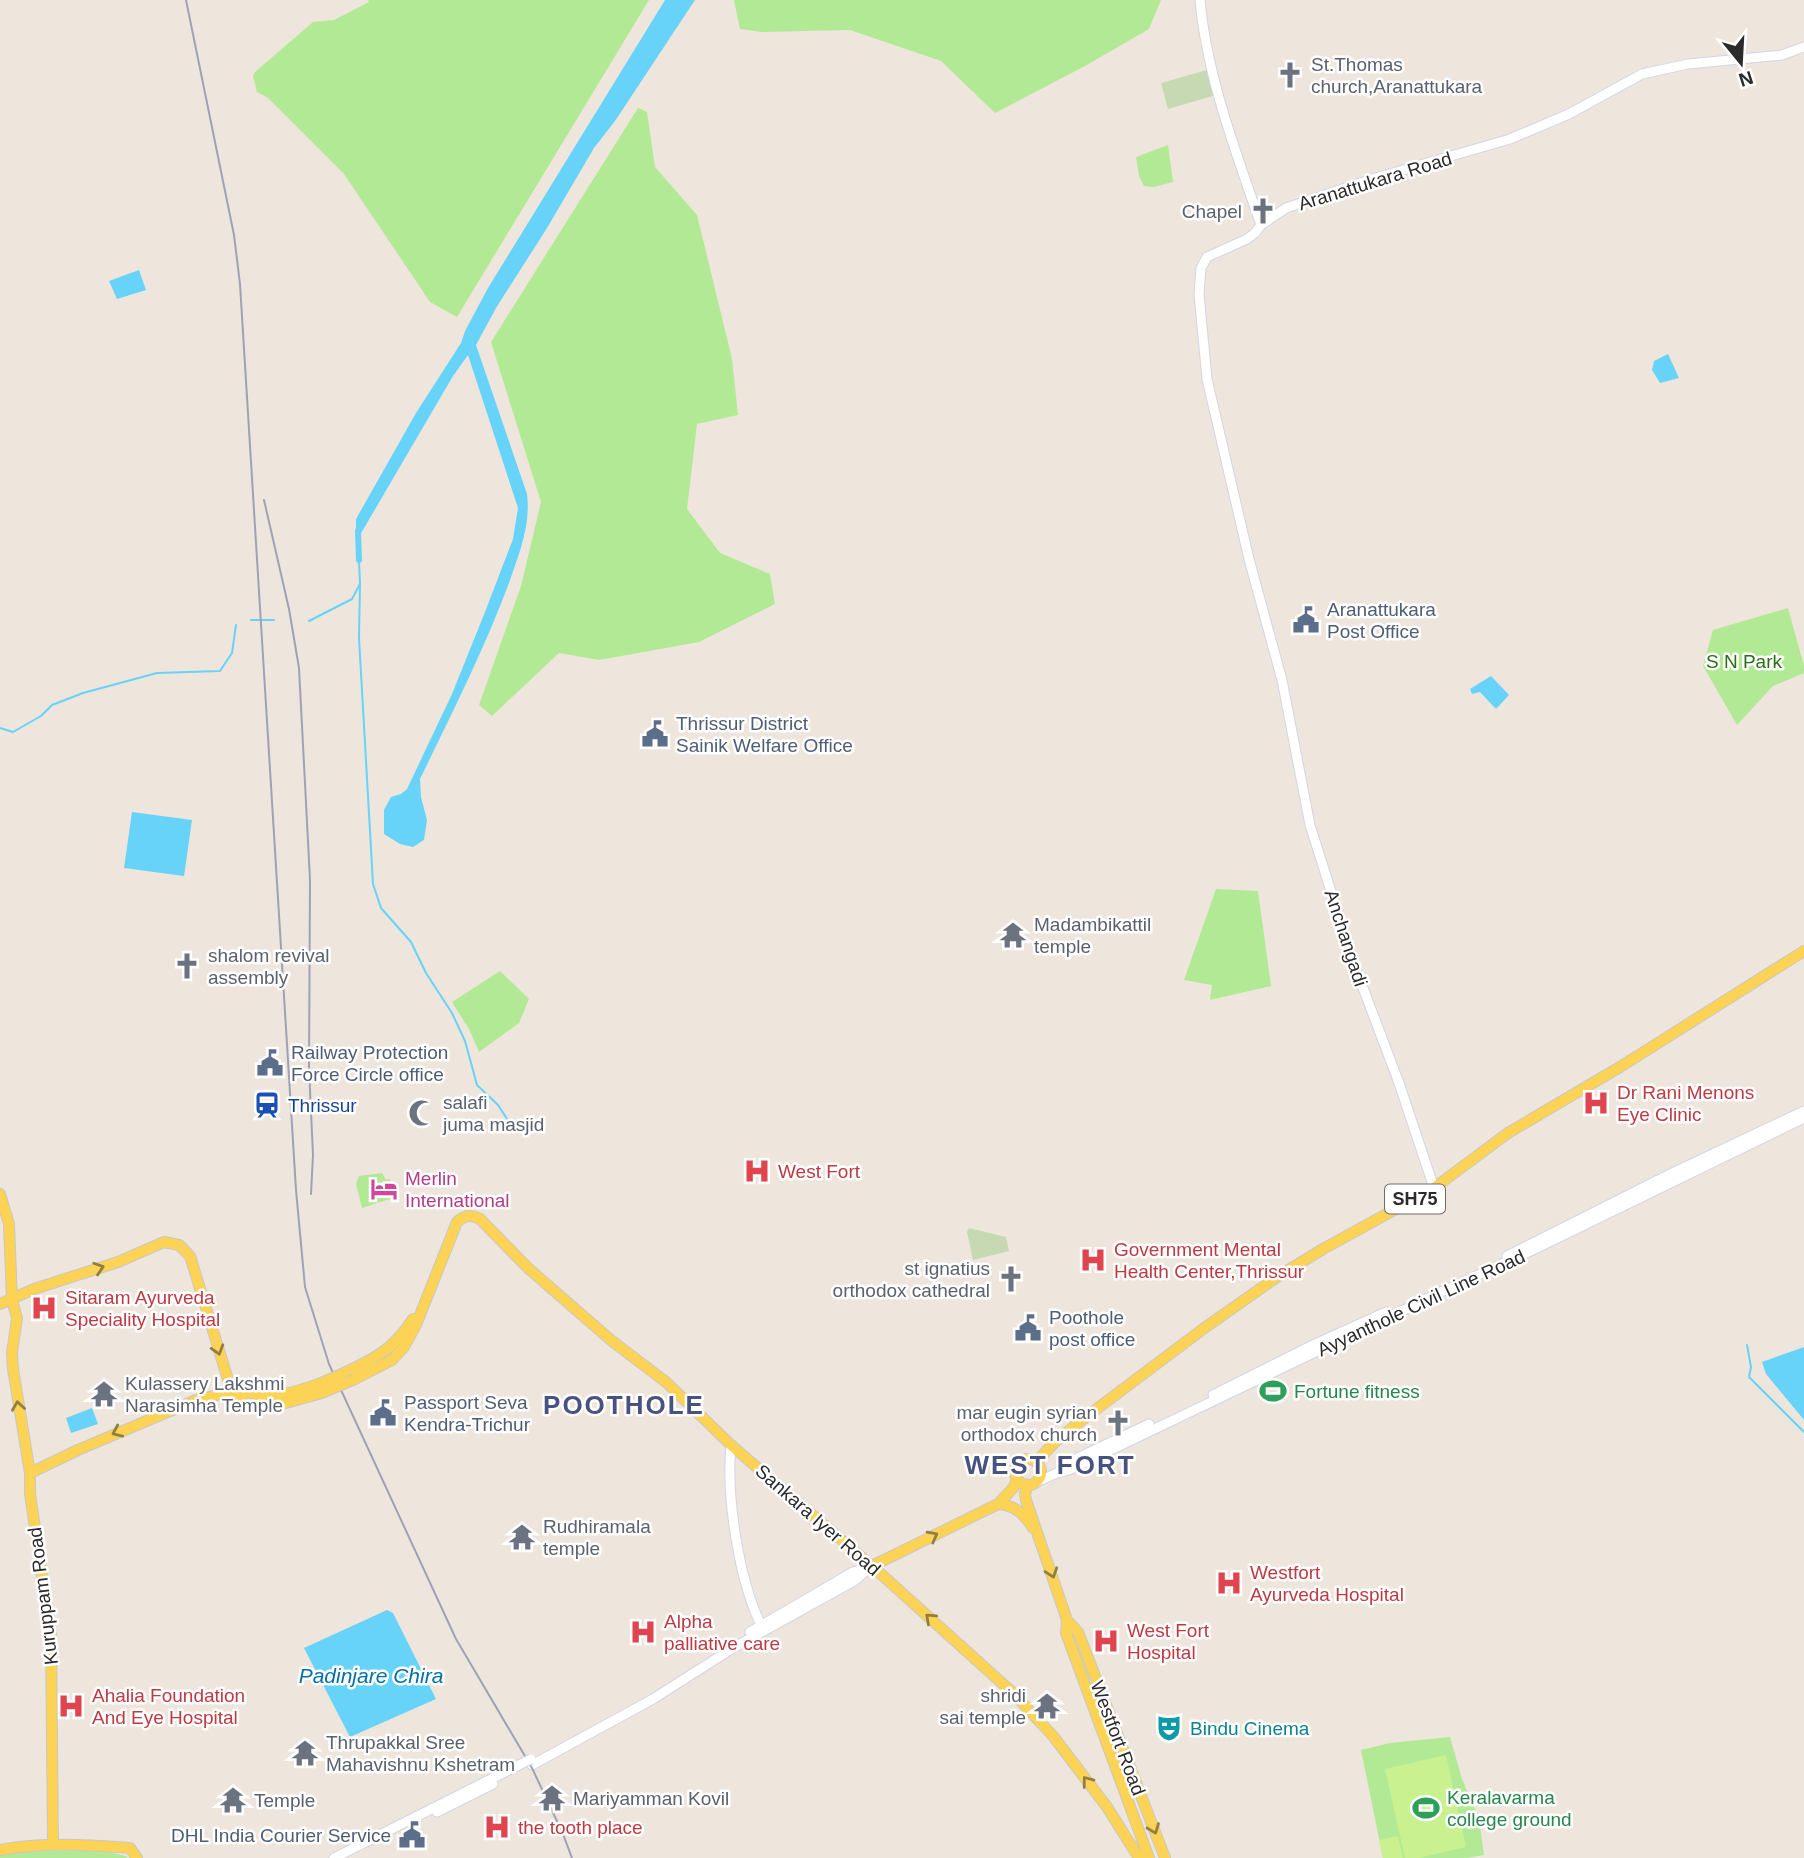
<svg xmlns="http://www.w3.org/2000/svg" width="1804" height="1858" viewBox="0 0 1804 1858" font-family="Arial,sans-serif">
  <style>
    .green { fill: #b2e995 }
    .cemetery { fill: #c6d9b2 }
    .pitch { fill: #c9f18f }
    .water { fill: #67d3f8 }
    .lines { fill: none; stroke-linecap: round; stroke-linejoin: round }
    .stream { stroke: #67d3f8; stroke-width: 2 }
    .canal { stroke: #67d3f8; stroke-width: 6 }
    .secondary-casing { stroke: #d1d5e5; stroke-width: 11 }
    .primary-casing { stroke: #c8c8c8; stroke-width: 12 }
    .secondary { stroke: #fff; stroke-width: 9 }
    .primary { stroke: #fcd354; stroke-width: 10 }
    .rail { stroke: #9ea2b7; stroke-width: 2 }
    .secondary-bridge-casing { stroke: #d1d5e5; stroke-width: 11; stroke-linecap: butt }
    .primary-bridge-casing { stroke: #c8c8c8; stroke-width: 12; stroke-linecap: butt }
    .secondary-bridge { stroke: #fff; stroke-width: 9 }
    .primary-bridge { stroke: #fcd354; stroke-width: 10 }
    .oneway { stroke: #947f40 }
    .labels { text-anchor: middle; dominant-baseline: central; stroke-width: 5; stroke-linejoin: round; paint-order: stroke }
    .shield { fill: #fff; stroke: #6b6b6b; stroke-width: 2 }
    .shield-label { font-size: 18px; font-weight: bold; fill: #2b2b2b }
    .worship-label { font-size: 19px; fill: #5b616d; stroke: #fff; text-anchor: start }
    .street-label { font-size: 19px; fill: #2b2b2b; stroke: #fff }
    .service-label { font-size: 19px; fill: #4e5e75; stroke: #fff; text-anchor: start }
    .park-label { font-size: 19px; fill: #286f15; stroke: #fff }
    .health-label { font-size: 19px; fill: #be3a42; stroke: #fff; text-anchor: start }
    .transit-label { font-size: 19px; fill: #164399; stroke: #fff; text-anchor: start }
    .hotel-label { font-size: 19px; fill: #b23c85; stroke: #fff; text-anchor: start }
    .leisure-label { font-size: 19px; fill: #27864d; stroke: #fff; text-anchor: start }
    .culture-label { font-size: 19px; fill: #0d838f; stroke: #fff; text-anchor: start }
    .water-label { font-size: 21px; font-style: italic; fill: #0370a8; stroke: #fff }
    .district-label { font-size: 26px; font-weight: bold; letter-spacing: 2px; fill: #485280; stroke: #fff }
  </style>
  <rect width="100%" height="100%" fill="#eee6dc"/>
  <g class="green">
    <path d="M368 0H649L457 317 430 302 344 174 268 98 257 92 253 76 255 72 313 22 334 20 369 2Z"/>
    <path d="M734 0H1161L1149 29 1085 66 995 113 941 61 850 30 761 32 740 29Z"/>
    <path d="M638 108 647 112 655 167 697 215 732 359 738 415 697 424 687 509 720 553 770 574 775 604 699 642 599 660 559 653 492 716 479 705 521 586 541 502 491 342Z"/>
    <path d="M1168 145 1173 182 1154 187 1144 186 1139 176 1136 157Z"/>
    <path d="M1788 608 1804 666V673L1773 686 1737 725 1703 666 1713 630Z"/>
    <path d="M1216 889 1258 891 1271 986 1210 1000 1212 985 1184 980Z"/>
    <path d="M500 971 529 999 519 1023 479 1052 469 1029 452 1002Z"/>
    <path d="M382 1173 386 1180 390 1179 396 1197 362 1208 356 1184 359 1176Z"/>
    <path d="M1450 1737 1462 1779 1479 1818 1484 1855 1466 1858H1383L1361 1750 1390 1743Z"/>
    <path d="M34 1851H105L126 1856 128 1858H0V1855L4 1854Z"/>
  </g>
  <g class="cemetery">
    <path d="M1207 70 1216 95 1168 109 1161 83Z"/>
    <path d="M969 1228 1006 1237 1009 1251 973 1260 967 1232Z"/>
  </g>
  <g class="pitch">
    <path d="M1446 1755 1466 1847 1419 1858H1405L1385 1769Z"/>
    <path d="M1398 1836 1403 1858H1383L1379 1840Z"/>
  </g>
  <g class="water">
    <path d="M665 0H695L615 121 594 148 547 228 496 308 476 345 527 494C531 525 519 554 509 583 484 650 451 715 420 779L421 797 427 820 424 840 413 847 400 844 384 834V810L391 797 401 794 407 789 452 694 485 612 513 539 518 508 468 355 453 376 360 535 356 537V519L416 413 461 343 465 331 488 288Z"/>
    <path d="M139 270 146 290 117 299 109 281Z"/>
    <path d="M1668 354 1679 378 1660 383 1652 370 1654 361Z"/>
    <path d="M1491 676 1509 695 1496 709 1480 692 1472 694 1470 689Z"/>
    <path d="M132 812 192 820 184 876 124 868Z"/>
    <path d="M1804 1347V1420L1766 1374 1762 1362Z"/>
    <path d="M92 1408 98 1424 71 1433 66 1418Z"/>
    <path d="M387 1610 393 1613 436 1699 350 1737 304 1648Z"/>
  </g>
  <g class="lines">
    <g class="stream">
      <path d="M360 584 359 638 373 884 381 908 411 942 426 973 452 1013 465 1041 477 1085 498 1105 513 1128"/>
      <path d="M251 620H274"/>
      <path d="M309 621 352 599 360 584 359 560"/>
      <path d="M0 728 13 732 41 716 52 705 83 693 157 673 220 671 232 653 236 625"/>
      <path d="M1747 1345 1751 1367 1749 1377 1804 1432"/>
    </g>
    <path class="canal" d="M358 531 359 560"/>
    <g class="secondary-casing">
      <g id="secondary">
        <path d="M1200 0C1207 77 1236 152 1261 225"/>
        <path d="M1434 1188 1399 1083 1354 964 1310 825 1282 680 1249 559 1207 379 1199 294 1201 268 1207 257 1247 239 1255 233 1261 225 1286 208 1372 179 1510 139 1569 114 1642 74 1688 64 1782 55 1804 47"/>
        <path d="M1507 1256 1668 1175 1804 1111"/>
        <path d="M1213 1395 1315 1344 1386 1312"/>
        <path d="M731 1445C726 1497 739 1583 763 1629"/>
        <path d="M1059 1472 1065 1464 1149 1424"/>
        <path d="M1037 1482 1059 1472 1069 1470 1443 1291 1535 1249 1804 1118"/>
        <path d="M750 1632 853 1572 866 1568"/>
        <path d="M532 1765 653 1699 733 1648 854 1581 872 1566"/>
        <path d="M437 1812 493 1784"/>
        <path d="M334 1858 511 1769"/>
      </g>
    </g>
    <g class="primary-casing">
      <g id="primary">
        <path d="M0 1194 9 1224 12 1300 17 1318 12 1353 13 1369 30 1473V1494L51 1635 53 1844"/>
        <path d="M0 1304 34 1289 118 1262 164 1242 179 1245 190 1256 230 1386C266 1401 286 1396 321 1383"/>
        <path d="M342 1374C374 1359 393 1350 413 1319"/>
        <path d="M355 1379 392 1360 404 1347 416 1325 457 1222C465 1215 471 1214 480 1219L529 1269 612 1341 666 1382 731 1445 872 1566 1013 1693 1053 1736 1107 1807 1139 1858"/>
        <path d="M258 1401 282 1404 322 1393"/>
        <circle cx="1028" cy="1472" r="13"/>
        <path d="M1036 1462 1056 1441 1086 1417 1203 1329 1277 1277 1323 1249 1434 1188 1508 1133 1620 1067 1804 951"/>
        <path d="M30 1473 78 1450 196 1400 222 1394 243 1397"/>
        <path d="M1028 1486 1025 1493 1026 1500 1067 1620 1078 1632 1165 1858"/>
        <path d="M998 1504C1015 1505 1024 1514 1033 1528"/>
        <path d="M872 1566 998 1504 1013 1488 1017 1480"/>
        <path d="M1067 1620 1066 1633 1149 1858"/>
        <path d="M0 1850C43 1842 86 1845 130 1848L137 1858"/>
      </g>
    </g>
    <use href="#secondary" class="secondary"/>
    <use href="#primary" class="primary"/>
    <g class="rail">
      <path d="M186 0 234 235 240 284 296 1190 305 1287 329 1364 456 1639 532 1768 563 1834 572 1858"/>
      <path d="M264 500 289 609 299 668 310 880 309 1069 313 1155 311 1194"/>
    </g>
    <g class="secondary-bridge-casing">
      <path id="secondary-bridge" d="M511 1769 531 1759"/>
    </g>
    <g class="primary-bridge-casing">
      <g id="primary-bridge">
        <path d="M321 1383 342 1374"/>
        <path d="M322 1393 355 1379"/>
      </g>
    </g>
    <use href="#secondary-bridge" class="secondary-bridge"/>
    <use href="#primary-bridge" class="primary-bridge"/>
  </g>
  <defs><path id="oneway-chevron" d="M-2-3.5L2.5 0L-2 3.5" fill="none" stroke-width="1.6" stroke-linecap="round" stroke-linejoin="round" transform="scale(1.75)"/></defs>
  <g class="oneway">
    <use href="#oneway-chevron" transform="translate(99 1268) rotate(-18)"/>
    <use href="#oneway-chevron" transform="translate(218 1350) rotate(73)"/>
    <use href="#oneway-chevron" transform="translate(18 1406) rotate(-98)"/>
    <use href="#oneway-chevron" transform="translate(117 1432) rotate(156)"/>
    <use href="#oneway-chevron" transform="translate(933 1536) rotate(-28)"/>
    <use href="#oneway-chevron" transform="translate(1052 1573) rotate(72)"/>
    <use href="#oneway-chevron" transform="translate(930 1618) rotate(-138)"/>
    <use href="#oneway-chevron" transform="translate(1087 1781) rotate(-127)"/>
    <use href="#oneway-chevron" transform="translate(1154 1829) rotate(69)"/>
  </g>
  <defs>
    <g id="church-bare" transform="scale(2.1)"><path d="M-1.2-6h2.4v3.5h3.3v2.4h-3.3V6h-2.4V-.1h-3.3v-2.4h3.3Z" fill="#6b7280" stroke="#fff" stroke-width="2.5" paint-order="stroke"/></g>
    <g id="civic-bare" transform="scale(2.1)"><path d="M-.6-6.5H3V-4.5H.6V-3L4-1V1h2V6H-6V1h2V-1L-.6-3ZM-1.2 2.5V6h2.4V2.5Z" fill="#5c6f8a" stroke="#fff" stroke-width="2.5" paint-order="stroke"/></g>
    <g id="temple-bare" transform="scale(2.1)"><path d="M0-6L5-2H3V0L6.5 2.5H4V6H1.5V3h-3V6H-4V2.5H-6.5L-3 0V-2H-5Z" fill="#6b7280" stroke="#fff" stroke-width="2.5" paint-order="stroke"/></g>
    <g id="hospital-bare" transform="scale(2.1)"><path d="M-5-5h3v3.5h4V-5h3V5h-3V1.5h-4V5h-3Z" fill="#e0444e" stroke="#fff" stroke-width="2.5" paint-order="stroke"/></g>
    <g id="station-bare" transform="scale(2.1)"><path d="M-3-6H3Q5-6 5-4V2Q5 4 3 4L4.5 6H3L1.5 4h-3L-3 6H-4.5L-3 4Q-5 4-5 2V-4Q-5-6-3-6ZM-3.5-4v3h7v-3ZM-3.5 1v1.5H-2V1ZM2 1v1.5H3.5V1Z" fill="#1a4fb4" stroke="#fff" stroke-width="2.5" paint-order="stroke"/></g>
    <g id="mosque-bare" transform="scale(2.1)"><path d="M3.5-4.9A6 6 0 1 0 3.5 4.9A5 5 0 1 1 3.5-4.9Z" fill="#6b7280" stroke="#fff" stroke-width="2.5" paint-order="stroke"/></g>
    <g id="hotel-bare" transform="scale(2.1)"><path d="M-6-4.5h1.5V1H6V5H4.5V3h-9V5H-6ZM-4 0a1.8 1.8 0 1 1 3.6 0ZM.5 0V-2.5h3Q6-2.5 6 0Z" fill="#d1479c" stroke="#fff" stroke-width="2.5" paint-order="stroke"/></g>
    <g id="stadium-bare" transform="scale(2.1)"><path d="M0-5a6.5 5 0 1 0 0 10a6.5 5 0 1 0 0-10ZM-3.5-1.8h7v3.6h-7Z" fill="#2e9e5b" stroke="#fff" stroke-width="2.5" paint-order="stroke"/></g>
    <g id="theatre-bare" transform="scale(2.1)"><path d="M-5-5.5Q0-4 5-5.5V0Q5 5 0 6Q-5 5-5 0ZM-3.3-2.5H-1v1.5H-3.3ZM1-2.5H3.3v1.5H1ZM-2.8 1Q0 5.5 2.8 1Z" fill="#0f9aa8" stroke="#fff" stroke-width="2.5" paint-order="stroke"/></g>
  </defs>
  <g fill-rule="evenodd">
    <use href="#church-bare" x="1290" y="75"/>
    <use href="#church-bare" x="1263" y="211"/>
    <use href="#civic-bare" x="1306" y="620"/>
    <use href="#civic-bare" x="655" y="734"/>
    <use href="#temple-bare" x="1013" y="935"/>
    <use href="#church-bare" x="187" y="966"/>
    <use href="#civic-bare" x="270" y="1063"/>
    <use href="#hospital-bare" x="1596" y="1103"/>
    <use href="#station-bare" x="267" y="1105"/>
    <use href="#mosque-bare" x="422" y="1113"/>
    <use href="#hospital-bare" x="757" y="1171"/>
    <use href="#hotel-bare" x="384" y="1189"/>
    <use href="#hospital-bare" x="1093" y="1260"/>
    <use href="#church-bare" x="1011" y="1279"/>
    <use href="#hospital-bare" x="44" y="1308"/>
    <use href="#civic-bare" x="1028" y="1328"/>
    <use href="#stadium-bare" x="1273" y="1391"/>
    <use href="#temple-bare" x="104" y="1394"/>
    <use href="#civic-bare" x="383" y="1413"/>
    <use href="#church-bare" x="1118" y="1423"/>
    <use href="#temple-bare" x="522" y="1537"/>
    <use href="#hospital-bare" x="1229" y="1583"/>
    <use href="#hospital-bare" x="643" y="1632"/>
    <use href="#hospital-bare" x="1106" y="1641"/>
    <use href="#hospital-bare" x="71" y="1706"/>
    <use href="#temple-bare" x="1047" y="1706"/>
    <use href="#theatre-bare" x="1169" y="1728"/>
    <use href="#temple-bare" x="305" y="1753"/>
    <use href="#temple-bare" x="552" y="1798"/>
    <use href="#temple-bare" x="233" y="1800"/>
    <use href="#stadium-bare" x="1426" y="1808"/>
    <use href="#hospital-bare" x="497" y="1827"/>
    <use href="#civic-bare" x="412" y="1835"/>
  </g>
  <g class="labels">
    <rect class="shield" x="1385" y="1184.5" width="60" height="29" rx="5"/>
    <g class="shield-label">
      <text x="1415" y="1199">SH75</text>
    </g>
    <g class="worship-label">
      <text x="1311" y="64">St.Thomas<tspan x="1311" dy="22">church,Aranattukara</tspan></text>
      <text x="1242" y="211" text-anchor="end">Chapel</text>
      <text x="1034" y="924">Madambikattil<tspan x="1034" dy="22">temple</tspan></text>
      <text x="208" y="955">shalom revival<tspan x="208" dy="22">assembly</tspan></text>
      <text x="443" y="1102">salafi<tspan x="443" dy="22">juma masjid</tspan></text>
      <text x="990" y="1268" text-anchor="end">st ignatius<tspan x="990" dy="22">orthodox cathedral</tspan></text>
      <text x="125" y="1383">Kulassery Lakshmi<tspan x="125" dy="22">Narasimha Temple</tspan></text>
      <text x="1097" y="1412" text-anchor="end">mar eugin syrian<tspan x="1097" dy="22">orthodox church</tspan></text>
      <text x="543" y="1526">Rudhiramala<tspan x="543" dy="22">temple</tspan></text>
      <text x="1026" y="1695" text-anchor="end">shridi<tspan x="1026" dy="22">sai temple</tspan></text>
      <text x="326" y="1742">Thrupakkal Sree<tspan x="326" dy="22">Mahavishnu Kshetram</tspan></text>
      <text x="573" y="1798">Mariyamman Kovil</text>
      <text x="254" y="1800">Temple</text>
    </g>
    <g class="street-label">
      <text transform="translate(1375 181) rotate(-17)">Aranattukara Road</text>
      <text transform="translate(1346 938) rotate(72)">Anchangadi</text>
      <text transform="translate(1421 1303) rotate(-25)">Ayyanthole Civil Line Road</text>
      <text transform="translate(818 1520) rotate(41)">Sankara Iyer Road</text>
      <text transform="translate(43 1596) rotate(-97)">Kuruppam Road</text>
      <text transform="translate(1118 1738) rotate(69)">Westfort Road</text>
    </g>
    <g class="service-label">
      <text x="1327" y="609">Aranattukara<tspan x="1327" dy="22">Post Office</tspan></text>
      <text x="676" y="723">Thrissur District<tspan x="676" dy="22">Sainik Welfare Office</tspan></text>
      <text x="291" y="1052">Railway Protection<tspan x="291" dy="22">Force Circle office</tspan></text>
      <text x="1049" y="1317">Poothole<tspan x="1049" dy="22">post office</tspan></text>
      <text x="404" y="1402">Passport Seva<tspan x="404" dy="22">Kendra-Trichur</tspan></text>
      <text x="391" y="1835" text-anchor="end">DHL India Courier Service</text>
    </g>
    <g class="park-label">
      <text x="1744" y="661">S N Park</text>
    </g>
    <g class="health-label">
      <text x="1617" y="1092">Dr Rani Menons<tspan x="1617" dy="22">Eye Clinic</tspan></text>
      <text x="778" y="1171">West Fort</text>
      <text x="1114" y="1249">Government Mental<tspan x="1114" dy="22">Health Center,Thrissur</tspan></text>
      <text x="65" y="1297">Sitaram Ayurveda<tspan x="65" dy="22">Speciality Hospital</tspan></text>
      <text x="1250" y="1572">Westfort<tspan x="1250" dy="22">Ayurveda Hospital</tspan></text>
      <text x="664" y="1621">Alpha<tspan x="664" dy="22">palliative care</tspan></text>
      <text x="1127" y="1630">West Fort<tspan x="1127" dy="22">Hospital</tspan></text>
      <text x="92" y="1695">Ahalia Foundation<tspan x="92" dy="22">And Eye Hospital</tspan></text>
      <text x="518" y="1827">the tooth place</text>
    </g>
    <g class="transit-label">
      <text x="288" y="1105">Thrissur</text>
    </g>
    <g class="hotel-label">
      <text x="405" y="1178">Merlin<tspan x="405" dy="22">International</tspan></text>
    </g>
    <g class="leisure-label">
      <text x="1294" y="1391">Fortune fitness</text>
      <text x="1447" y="1797">Keralavarma<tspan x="1447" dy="22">college ground</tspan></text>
    </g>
    <g class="culture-label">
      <text x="1190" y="1728">Bindu Cinema</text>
    </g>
    <g class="water-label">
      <text x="371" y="1675">Padinjare Chira</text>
    </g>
    <g class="district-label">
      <text x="624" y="1405">POOTHOLE</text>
      <text x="1050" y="1465">WEST FORT</text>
    </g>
  </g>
  <g transform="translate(1741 63) rotate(162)" stroke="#ffffff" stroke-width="5" paint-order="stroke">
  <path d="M0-5L12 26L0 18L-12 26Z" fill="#2b2b2b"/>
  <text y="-10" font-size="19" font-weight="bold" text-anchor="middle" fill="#2b2b2b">N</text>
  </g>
</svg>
